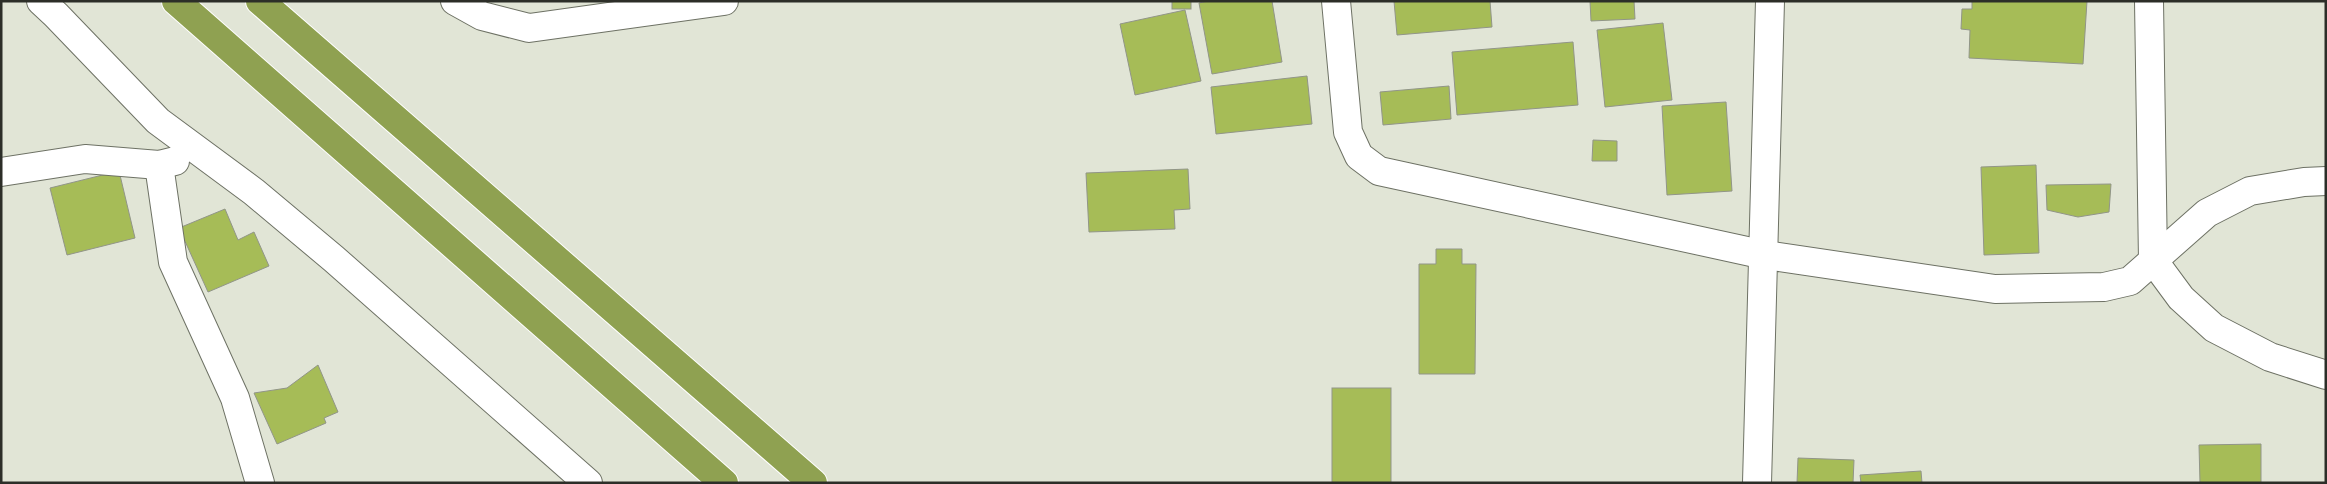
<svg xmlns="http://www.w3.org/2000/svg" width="2327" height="484" viewBox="0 0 2327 484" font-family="'Work Sans',sans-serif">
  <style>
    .building { fill: #a6bc57; stroke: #919588 }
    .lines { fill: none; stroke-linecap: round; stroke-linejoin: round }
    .minor-casing { stroke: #6d7164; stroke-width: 30 }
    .highway-casing { stroke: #fff; stroke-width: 30 }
    .minor { stroke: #fff; stroke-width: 28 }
    .highway { stroke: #8fa151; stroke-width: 28 }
  </style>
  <rect width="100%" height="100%" fill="#e1e5d6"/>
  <g class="building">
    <rect x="1172" y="1" width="19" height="8"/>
    <path d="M1208 1H1272L1282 62 1212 74 1199 3Z"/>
    <path d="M1394 1H1490L1492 27 1397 35Z"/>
    <path d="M1590 1H1634L1635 19 1591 21Z"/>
    <path d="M1972 1H2087L2083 64 1969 58 1970 30 1961 29 1962 9H1972Z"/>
    <path d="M1185 10 1201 81 1135 95 1120 24Z"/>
    <path d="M1663 23 1672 100 1605 107 1597 30Z"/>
    <path d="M1573 42 1578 105 1457 115 1452 52Z"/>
    <path d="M1307 76 1312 124 1216 134 1211 87Z"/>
    <path d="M1449 86 1451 119 1383 125 1380 92Z"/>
    <path d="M1726 102 1732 191 1667 195 1662 106Z"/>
    <path d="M1593 140 1617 141V161H1592Z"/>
    <path d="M2036 165 2039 253 1984 255 1981 167Z"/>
    <path d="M1188 169 1190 209 1174 210 1175 229 1089 232 1086 173Z"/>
    <path d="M119 171 135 238 67 255 50 188Z"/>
    <path d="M2111 184 2109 212 2078 217 2047 210 2046 185Z"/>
    <path d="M225 209 238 240 254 232 269 266 208 292 179 228Z"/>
    <path d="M1436 249H1462V264H1476L1475 374H1419V264H1436Z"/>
    <path d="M318 365 338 412 324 418 326 423 277 444 254 393 287 388Z"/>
    <rect x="1332" y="388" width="59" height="95"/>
    <path d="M2261 444V483H2200L2199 445Z"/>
    <path d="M1798 458 1854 460 1853 483H1797Z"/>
    <path d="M1921 471 1922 483H1861L1860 475Z"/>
  </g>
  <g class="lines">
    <g class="minor-casing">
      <g id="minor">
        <path d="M41 1 56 15 158 121 254 192 334 259 588 483"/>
        <path d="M455 1 482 16 529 28 724 1"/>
        <path d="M1336 1 1348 132 1359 156 1379 171 1765 255 1995 289 2104 287 2130 281 2207 213 2250 191 2304 182 2326 181"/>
        <path d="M2149 1 2153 260 2181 298 2214 328 2270 357 2326 375"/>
        <path d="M159 165 173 262 235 398 260 483"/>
        <path d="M1 172 85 159 159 165 175 161"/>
        <path d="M1757 483 1770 1"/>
      </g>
    </g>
    <g class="highway-casing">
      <g id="highway">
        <path d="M176 1 724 483"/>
        <path d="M260 1 813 483"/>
      </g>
    </g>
    <use href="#minor" class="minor"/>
    <use href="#highway" class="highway"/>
  </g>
  <rect width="2327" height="484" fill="none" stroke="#2c2e28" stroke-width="5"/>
</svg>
